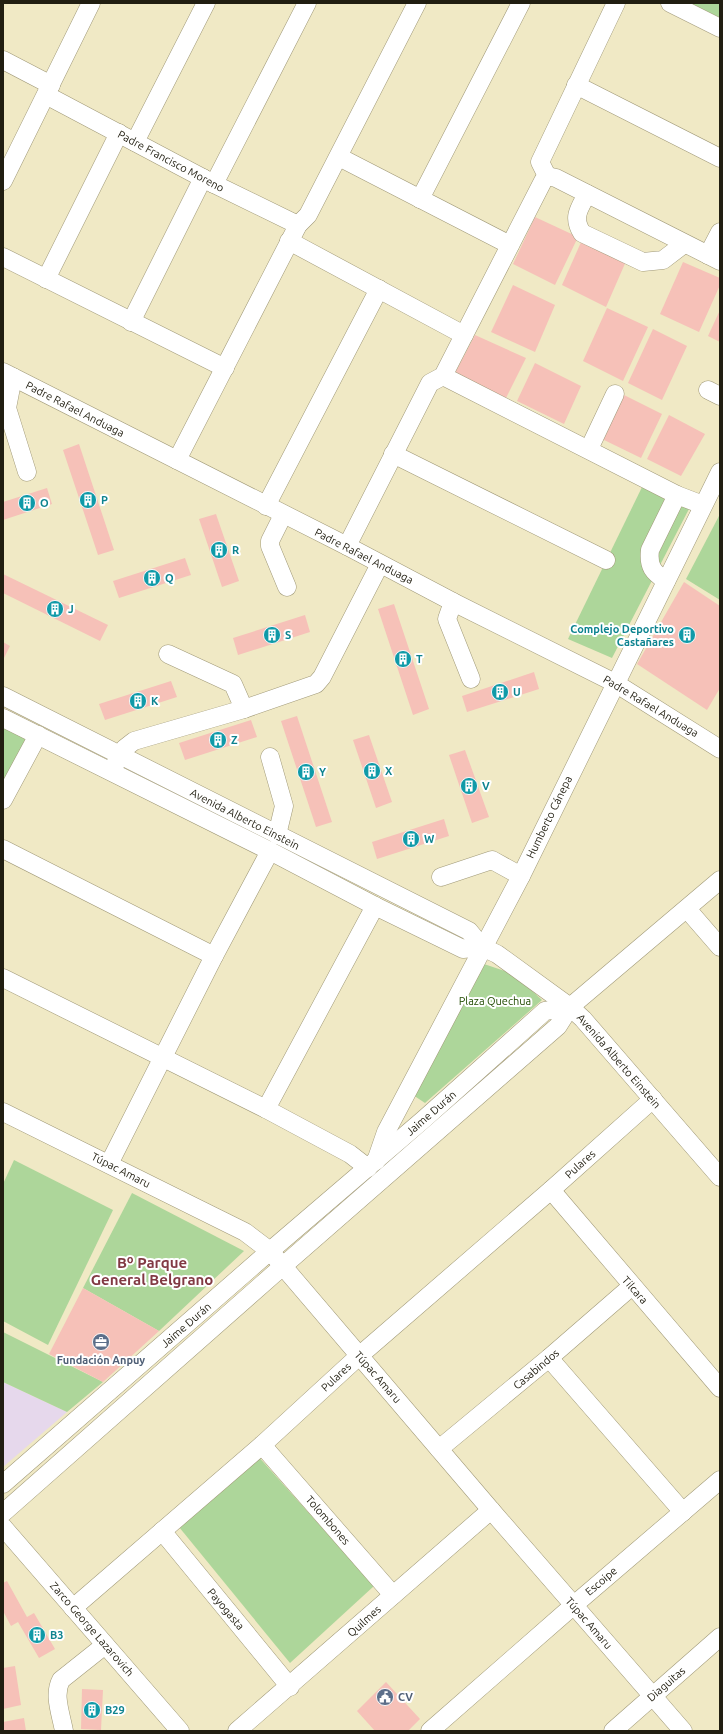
<svg xmlns="http://www.w3.org/2000/svg" width="723" height="1734" viewBox="0 0 723 1734" font-family="Ubuntu,sans-serif">
  <style>
    .medical { fill: #e6d8ec }
    .green { fill: #add69a }
    .building { fill: #f6c1b8 }
    .lines { fill: none; stroke-linecap: round; stroke-linejoin: round }
    .minor-casing { stroke: #a09978; stroke-width: 19 }
    .minor { stroke: #fff; stroke-width: 18 }
    .labels { text-anchor: middle; dominant-baseline: central; stroke-width: 4; stroke-linejoin: round; paint-order: stroke }
    .street-label { font-size: 11px; fill: #211e11; stroke: #fff }
    .culture-label { font-size: 11px; font-weight: bold; fill: #0d838f; stroke: #fff; text-anchor: start }
    .park-label { font-size: 11px; fill: #214b01; stroke: #fff }
    .service-label { font-size: 11px; font-weight: bold; fill: #4e5e75; stroke: #fff }
    .district-label { font-size: 15px; font-weight: bold; fill: #813943; stroke: #fff }
  </style>
  <rect width="100%" height="100%" fill="#f0e9c5"/>
  <path class="medical" d="M3 1382 67 1412 3 1467Z"/>
  <g class="green">
    <path d="M675 3H720V26Z"/>
    <path d="M644 483 690 507 612 658 568 639Z"/>
    <path d="M720 514V600L686 579Z"/>
    <path d="M3 727 34 742 3 800Z"/>
    <path d="M481 963 514 974 542 1000 425 1103 413 1095Z"/>
    <path d="M14 1160 113 1210 48 1345 3 1321V1184Z"/>
    <path d="M132 1193 244 1251 159 1331 83 1288Z"/>
    <path d="M3 1332 103 1382 67 1412 3 1382Z"/>
    <path d="M257 1455 374 1586 290 1663 179 1527Z"/>
  </g>
  <g class="building">
    <path d="M535 217 578 237 555 285 513 264Z"/>
    <path d="M582 240 627 259 606 307 562 285Z"/>
    <path d="M683 262 720 278V285L699 332 660 314Z"/>
    <path d="M513 285 555 305 535 352 491 332Z"/>
    <path d="M607 308 648 327 623 381 583 361Z"/>
    <path d="M720 310V342L708 336Z"/>
    <path d="M653 329 687 346 662 400 628 383Z"/>
    <path d="M475 335 526 358 506 398 455 373Z"/>
    <path d="M535 363 581 386 564 424 517 401Z"/>
    <path d="M622 394 662 414 641 458 602 439Z"/>
    <path d="M669 415 705 434 681 476 647 459Z"/>
    <path d="M79 444 114 550 98 555 63 450Z"/>
    <path d="M47 488 52 504 3 520V502Z"/>
    <path d="M216 514 239 581 222 587 199 519Z"/>
    <path d="M185 558 191 575 119 598 113 581Z"/>
    <path d="M3 574 108 625 100 641 3 593Z"/>
    <path d="M684 582 720 606V688L707 710 637 664Z"/>
    <path d="M394 604 429 709 413 715 378 609Z"/>
    <path d="M305 615 310 632 238 655 233 638Z"/>
    <path d="M3 642 10 646 3 660Z"/>
    <path d="M534 672 539 689 467 712 462 696Z"/>
    <path d="M171 681 177 697 105 720 99 704Z"/>
    <path d="M297 716 332 822 316 827 281 721Z"/>
    <path d="M251 720 257 737 185 760 179 743Z"/>
    <path d="M369 735 392 802 376 808 353 740Z"/>
    <path d="M465 750 489 817 472 823 449 755Z"/>
    <path d="M444 819 449 836 377 859 372 842Z"/>
    <path d="M83 1288 159 1331 103 1382 49 1354Z"/>
    <path d="M7 1581 27 1617 34 1613 55 1649 39 1658 18 1622 11 1626 3 1611V1583Z"/>
    <path d="M15 1666 21 1705 3 1709V1668Z"/>
    <path d="M386 1682 420 1719 408 1731H375L357 1711Z"/>
    <path d="M82 1689 103 1690 101 1730 81 1729Z"/>
    <path d="M24 1718 26 1731H3V1722Z"/>
  </g>
  <g class="lines">
    <g class="minor-casing">
      <g id="minor">
        <path d="M670 3 720 28"/>
        <path d="M3 60 51 85"/>
        <path d="M576 85 720 158"/>
        <path d="M46 95 214 184 298 225"/>
        <path d="M135 142 206 3"/>
        <path d="M339 157 510 245"/>
        <path d="M547 176 556 178 720 261"/>
        <path d="M547 176 540 162 616 3"/>
        <path d="M3 181 91 3"/>
        <path d="M214 184 307 3"/>
        <path d="M587 194C579 209 572 217 582 233L643 262 663 260 684 244"/>
        <path d="M420 199 521 3"/>
        <path d="M289 241 464 335"/>
        <path d="M708 255 720 232"/>
        <path d="M3 257 225 368"/>
        <path d="M46 279 119 133"/>
        <path d="M131 322 203 178"/>
        <path d="M3 372 347 546 453 602 615 683 720 749"/>
        <path d="M443 376 677 495 703 505"/>
        <path d="M13 377 7 408 27 472"/>
        <path d="M708 390 720 396"/>
        <path d="M589 449 615 394"/>
        <path d="M393 454 606 560"/>
        <path d="M177 460 298 225 308 215 417 3"/>
        <path d="M266 506 379 289"/>
        <path d="M283 515 270 541V546L287 587"/>
        <path d="M347 546 430 383 443 376 543 181 547 176"/>
        <path d="M666 581C653 572 648 567 650 550L677 495"/>
        <path d="M453 602 447 619 471 679"/>
        <path d="M168 654 233 684 244 709"/>
        <path d="M3 696 469 931 482 947"/>
        <path d="M3 718 270 851 375 906 463 949 482 947 497 954 570 1007 583 1019 720 1177"/>
        <path d="M270 757 284 806 277 835"/>
        <path d="M114 766 125 748 134 741 244 709 316 684 322 677 380 564"/>
        <path d="M3 800 38 735"/>
        <path d="M3 849 214 956"/>
        <path d="M441 877 492 860 521 876"/>
        <path d="M687 909 720 947"/>
        <path d="M3 978 266 1109 350 1154 368 1168"/>
        <path d="M266 1109 375 906"/>
        <path d="M3 1112 245 1232 270 1251 491 1510 683 1731"/>
        <path d="M376 1161 386 1132 521 876 720 472"/>
        <path d="M109 1164 214 956 270 851"/>
        <path d="M551 1190 720 1388"/>
        <path d="M549 1358 683 1512"/>
        <path d="M262 1445 393 1595"/>
        <path d="M439 1449 549 1358 632 1286"/>
        <path d="M3 1484 270 1251 423 1120 545 1011 570 1007"/>
        <path d="M3 1513 283 1266 558 1026 570 1007 720 880"/>
        <path d="M3 1527 180 1731"/>
        <path d="M162 1531 290 1687"/>
        <path d="M73 1608 262 1445 359 1356 551 1190 653 1099"/>
        <path d="M64 1731C61 1714 53 1695 61 1680L105 1645"/>
        <path d="M237 1731 491 1510"/>
        <path d="M430 1731 574 1605 720 1480"/>
        <path d="M613 1731 720 1637"/>
      </g>
    </g>
    <use href="#minor" class="minor"/>
  </g>
  <defs>
    <g id="building-disc" transform="scale(0.9)"><circle r="9.5" fill="#0f9aa8" stroke="#fff"/><path d="M-4-6H4V6H1V3H-1V6H-4ZM-2.5-4.3h1.7v1.8h-1.7ZM.8-4.3h1.7v1.8H.8ZM-2.5-1h1.7V.8h-1.7ZM.8-1h1.7V.8H.8Z" fill="#fff"/></g>
    <g id="office-disc" transform="scale(0.9)"><circle r="9.5" fill="#5c6f8a" stroke="#fff"/><path d="M-6-3h4V-5.5h4V-3h4V5H-6ZM-1-4.5V-3h2v-1.5ZM-6 0V1H6V0Z" fill="#fff"/></g>
    <g id="civic-disc" transform="scale(0.9)"><circle r="9.5" fill="#5c6f8a" stroke="#fff"/><path d="M-.6-6.5H3V-4.5H.6V-3L4-1V1h2V6H-6V1h2V-1L-.6-3ZM-1.2 2.5V6h2.4V2.5Z" fill="#fff"/></g>
  </defs>
  <g fill-rule="evenodd">
    <use href="#building-disc" x="88" y="500"/>
    <use href="#building-disc" x="27" y="503"/>
    <use href="#building-disc" x="219" y="550"/>
    <use href="#building-disc" x="152" y="578"/>
    <use href="#building-disc" x="55" y="609"/>
    <use href="#building-disc" x="272" y="635"/>
    <use href="#building-disc" x="687" y="635"/>
    <use href="#building-disc" x="403" y="659"/>
    <use href="#building-disc" x="500" y="692"/>
    <use href="#building-disc" x="138" y="701"/>
    <use href="#building-disc" x="218" y="740"/>
    <use href="#building-disc" x="372" y="771"/>
    <use href="#building-disc" x="306" y="772"/>
    <use href="#building-disc" x="469" y="786"/>
    <use href="#building-disc" x="411" y="839"/>
    <use href="#office-disc" x="101" y="1342"/>
    <use href="#building-disc" x="37" y="1635"/>
    <use href="#civic-disc" x="385" y="1697"/>
    <use href="#building-disc" x="92" y="1710"/>
  </g>
  <g class="labels">
    <g class="street-label">
      <text transform="translate(171 161) rotate(28)">Padre Francisco Moreno</text>
      <text transform="translate(75 409) rotate(27)">Padre Rafael Anduaga</text>
      <text transform="translate(364 556) rotate(27)">Padre Rafael Anduaga</text>
      <text transform="translate(651 706) rotate(31)">Padre Rafael Anduaga</text>
      <text transform="translate(549 817) rotate(-64)">Humberto Cánepa</text>
      <text transform="translate(245 819) rotate(27)">Avenida Alberto Einstein</text>
      <text transform="translate(619 1061) rotate(49)">Avenida Alberto Einstein</text>
      <text transform="translate(431 1113) rotate(-41)">Jaime Durán</text>
      <text transform="translate(580 1164) rotate(-42)">Pulares</text>
      <text transform="translate(121 1170) rotate(27)">Túpac Amaru</text>
      <text transform="translate(635 1290) rotate(49)">Tilcara</text>
      <text transform="translate(186 1325) rotate(-41)">Jaime Durán</text>
      <text transform="translate(536 1369) rotate(-40)">Casabindos</text>
      <text transform="translate(336 1377) rotate(-43)">Pulares</text>
      <text transform="translate(378 1377) rotate(49)">Túpac Amaru</text>
      <text transform="translate(328 1520) rotate(49)">Tolombones</text>
      <text transform="translate(601 1581) rotate(-40)">Escoipe</text>
      <text transform="translate(226 1609) rotate(50)">Payogasta</text>
      <text transform="translate(364 1621) rotate(-42)">Quilmes</text>
      <text transform="translate(589 1623) rotate(49)">Túpac Amaru</text>
      <text transform="translate(92 1629) rotate(49)">Zarco George Lazarovich</text>
      <text transform="translate(666 1684) rotate(-41)">Diaguitas</text>
    </g>
    <g class="culture-label">
      <text x="101" y="500">P</text>
      <text x="40" y="503">O</text>
      <text x="232" y="550">R</text>
      <text x="165" y="578">Q</text>
      <text x="68" y="609">J</text>
      <text x="674" y="629" text-anchor="end">Complejo Deportivo<tspan x="674" dy="13">Castañares</tspan></text>
      <text x="285" y="635">S</text>
      <text x="416" y="659">T</text>
      <text x="513" y="692">U</text>
      <text x="151" y="701">K</text>
      <text x="231" y="740">Z</text>
      <text x="385" y="771">X</text>
      <text x="319" y="772">Y</text>
      <text x="482" y="786">V</text>
      <text x="424" y="839">W</text>
      <text x="50" y="1635">B3</text>
      <text x="105" y="1710">B29</text>
    </g>
    <g class="park-label">
      <text x="495" y="1001">Plaza Quechua</text>
    </g>
    <g class="service-label">
      <text x="101" y="1360">Fundación Anpuy</text>
      <text x="398" y="1697" text-anchor="start">CV</text>
    </g>
    <g class="district-label">
      <text x="152" y="1262">Bº Parque<tspan x="152" dy="17">General Belgrano</tspan></text>
    </g>
  </g>
  <rect width="723" height="1734" fill="none" stroke="#211e11" stroke-width="8"/>
</svg>
